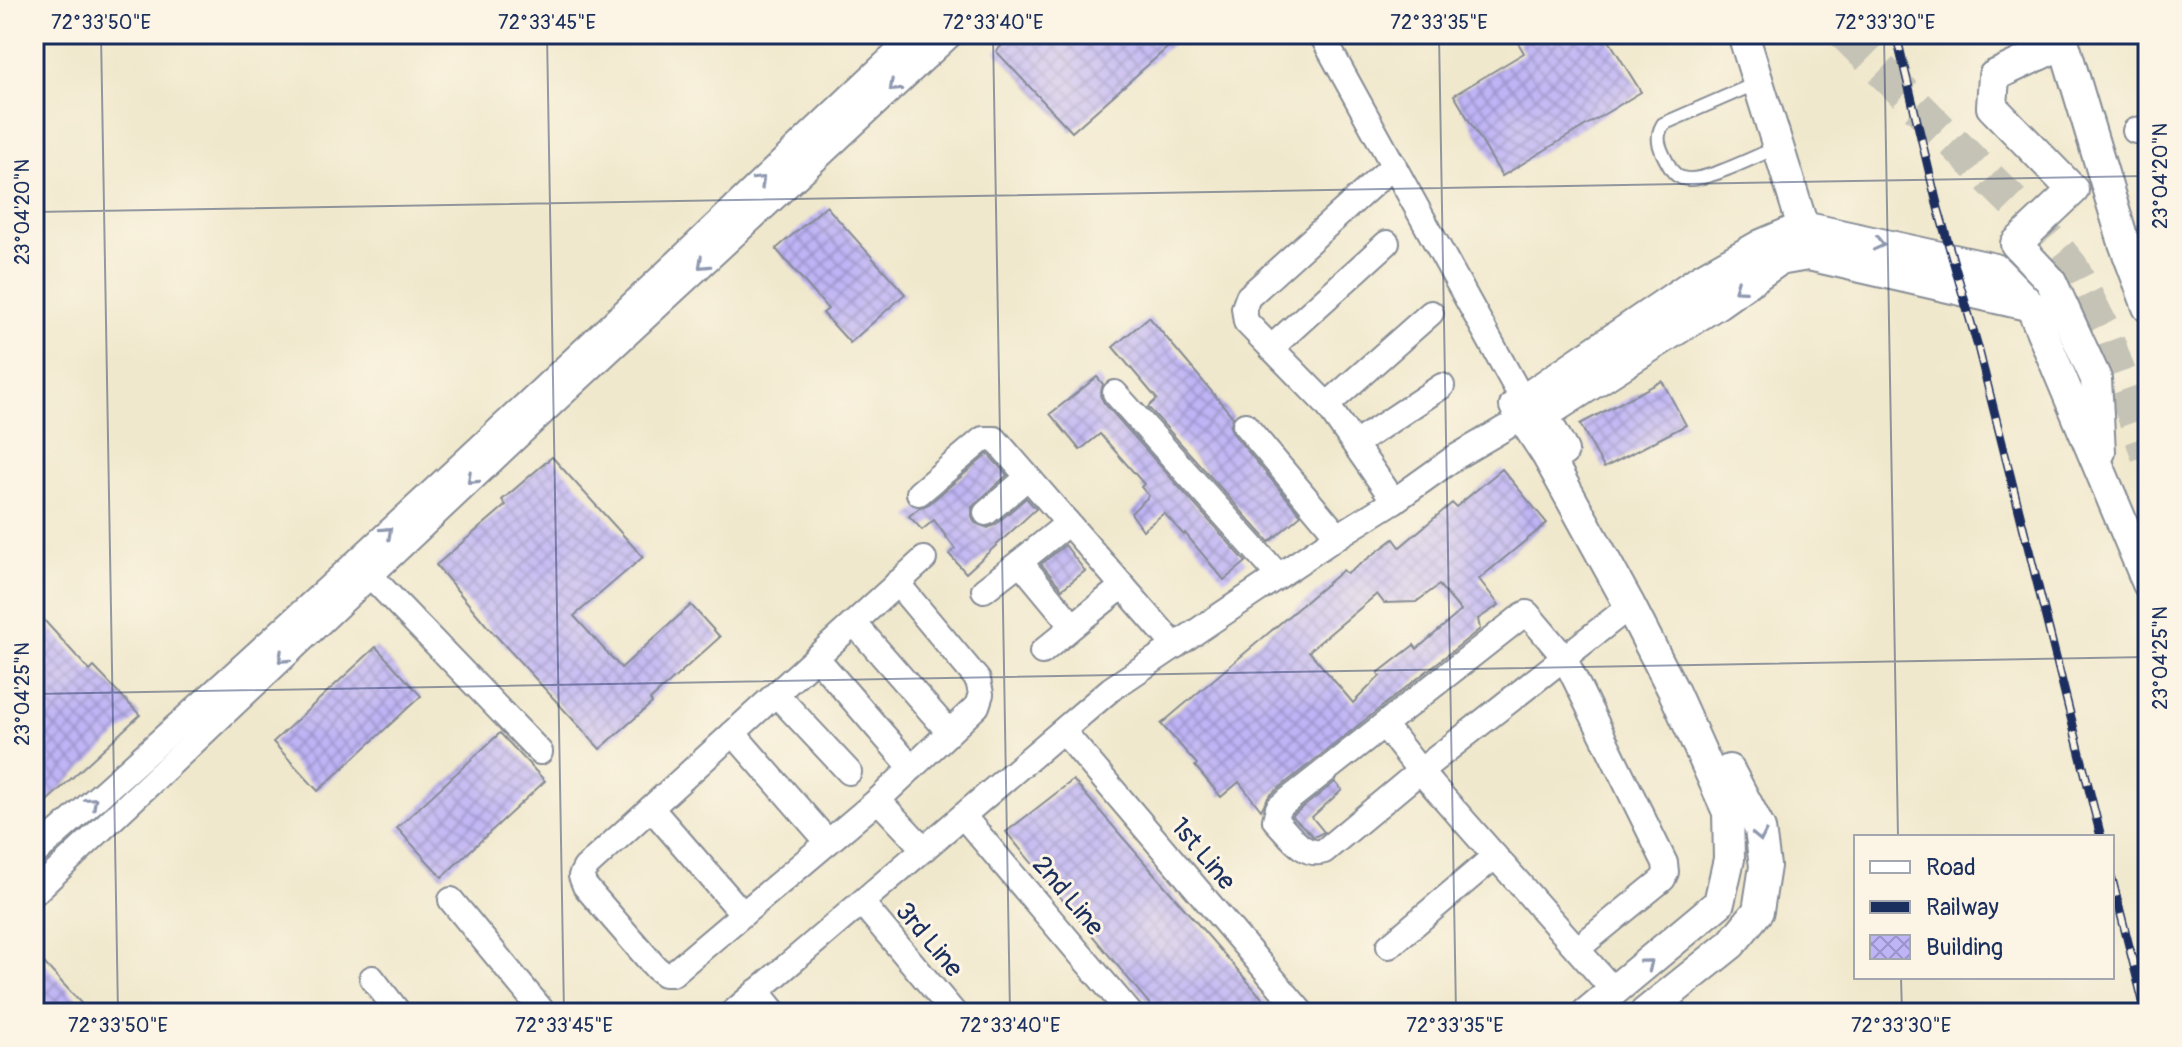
<svg xmlns="http://www.w3.org/2000/svg" width="2182" height="1047" viewBox="0 0 2182 1047" font-family="Pangolin,sans-serif">
  <style>
    .building { fill: url(#building-cross-hatch); fill-rule: evenodd }
    .lines { fill: none; stroke-linecap: round; stroke-linejoin: round }
    .secondary-tunnel { stroke: #c5c3b6; stroke-width: 34; stroke-dasharray: 34 17; stroke-linecap: butt }
    .service-casing { stroke: #868c95; stroke-width: 16 }
    .minor-casing { stroke: #868c95; stroke-width: 28 }
    .tertiary-casing { stroke: #868c95; stroke-width: 34 }
    .service { stroke: #fff; stroke-width: 12 }
    .minor { stroke: #fff; stroke-width: 24 }
    .tertiary { stroke: #fff; stroke-width: 30 }
    .rail-casing { stroke: #1b2f5e; stroke-width: 9 }
    .rail { stroke: #fcf5e5; stroke-width: 6; stroke-dasharray: 18; stroke-linecap: butt }
    .oneway { stroke: #8d97ae }
    .ticks { fill: none; stroke: #1b2f5e; stroke-width: 2; stroke-opacity: 0.45 }
    .labels { text-anchor: middle; dominant-baseline: central; stroke-width: 6; stroke-linejoin: round; paint-order: stroke }
    .street-label { font-size: 26px; fill: #1b2f5e; stroke: #fcf5e5 }
    .neatline { fill: none; stroke: #1b2f5e; stroke-width: 3 }
    .ticks-label { font-size: 20px; text-anchor: middle; fill: #1b2f5e }
  </style>
  <defs>
    <pattern id="building-cross-hatch" width="8" height="8" patternUnits="userSpaceOnUse" patternTransform="scale(2)"><rect width="8" height="8" fill="#bfb4f5"/><path d="M0 0l8 8M0 8l8-8" fill="none" stroke="#9a93ca"/></pattern>
  </defs>
  <rect width="100%" height="100%" fill="#fcf5e5"/>
  <filter id="ink" filterUnits="userSpaceOnUse"><feTurbulence type="fractalNoise" baseFrequency=".0125" numOctaves="2"/><feDisplacementMap in="SourceGraphic" scale="16" xChannelSelector="R" yChannelSelector="G"/><feConvolveMatrix kernelMatrix="1 2 1 2 8 2 1 2 1" color-interpolation-filters="sRGB"/></filter>
  <filter id="wash" filterUnits="userSpaceOnUse"><feTurbulence type="fractalNoise" baseFrequency=".006" numOctaves="4" result="noise"/><feDisplacementMap in="SourceGraphic" scale="32" xChannelSelector="R" yChannelSelector="G"/><feGaussianBlur stdDeviation="1.8" result="paint"/><feColorMatrix in="noise" values="0 0 0 0 0 0 0 0 0 0 0 0 0 0 0 0 0 1.4 0 .05"/><feComposite in="paint" operator="in"/></filter>
  <g filter="url(#wash)">
    <rect width="100%" height="100%" fill="#f0e8cc"/>
    <g id="blocks">
      <g class="building">
        <path d="M1014 34H1183L1072 132 996 51Z"/>
        <path d="M1513 34H1605L1641 92 1502 176 1454 95 1524 53Z"/>
        <path d="M826 206 905 294 850 343 823 313 828 309 776 249Z"/>
        <path d="M1149 317 1233 417 1230 427 1234 435 1301 515 1269 542 1148 407 1157 399 1113 347Z"/>
        <path d="M1097 377 1103 384 1100 395 1104 403 1246 562 1224 580 1185 533 1184 535 1164 513 1143 530 1131 513 1149 496 1141 487 1144 484 1100 434 1080 450 1050 414Z"/>
        <path d="M1662 381 1686 425 1604 468 1580 424Z"/>
        <path d="M988 454 1007 475 972 507V516L975 523 988 528 995 525 1026 498 1036 509 966 573 949 554 955 549 934 520 922 530 909 516 919 508 929 504Z"/>
        <path d="M552 457 643 557 574 616 621 668 691 605 720 637 650 700 652 703 600 749 487 626 436 565 506 505 502 500Z"/>
        <path d="M1502 469 1547 523 1479 579 1499 605 1478 619 1480 629 1269 796 1261 810 1239 782 1221 797 1195 766 1197 764 1161 724 1343 570 1347 574 1394 539 1400 547 1452 503 1456 507ZM1439 585 1461 611 1417 649 1414 645 1378 673 1380 676 1353 703 1309 651 1377 594 1384 603 1416 602Z"/>
        <path d="M1065 545 1085 571 1062 589 1041 564Z"/>
        <path d="M34 609 90 671 94 667 140 715 34 813Z"/>
        <path d="M376 647 421 696 318 791 273 742Z"/>
        <path d="M500 733 545 781 442 877 397 828Z"/>
        <path d="M1073 780 1275 1013H1157L1006 832Z"/>
        <path d="M1335 782 1342 790 1312 817 1324 832 1314 837 1292 816Z"/>
        <path d="M34 952 90 1013H34Z"/>
      </g>
    </g>
  </g>
  <g filter="url(#ink)">
    <use href="#blocks" fill-opacity="0" stroke="#868c95" stroke-width="2"/>
    <g class="lines">
      <path class="secondary-tunnel" d="M1845 34 2042 231 2071 266 2104 331 2148 455"/>
      <g class="service-casing">
        <path id="service" d="M1757 83 1663 124C1655 137 1659 147 1666 160 1670 167 1673 175 1682 178 1701 185 1758 155 1778 147"/>
      </g>
      <g class="minor-casing">
        <g id="minor">
          <path d="M1321 34 1515 386"/>
          <path d="M2135 131 2148 127"/>
          <path d="M1271 348 1387 243"/>
          <path d="M1115 393 1279 576"/>
          <path d="M1327 405 1431 313"/>
          <path d="M1245 425 1338 536"/>
          <path d="M1355 444 1442 386"/>
          <path d="M919 493 983 439H995L1175 646"/>
          <path d="M1394 501 1327 405 1246 322 1244 308 1248 297 1394 165"/>
          <path d="M986 513 1028 477"/>
          <path d="M1068 523 1020 562 1073 626 1123 586"/>
          <path d="M361 566 540 752"/>
          <path d="M897 583 978 680 981 694 977 706 878 800 924 849"/>
          <path d="M984 590 1020 562"/>
          <path d="M854 623 949 732"/>
          <path d="M1042 652 1073 626"/>
          <path d="M816 657 912 768"/>
          <path d="M776 694 849 772"/>
          <path d="M1384 725 1420 771 1324 851C1303 858 1289 834 1275 820L1278 808 1523 615 1527 613 1564 657 1665 863 1666 872 1663 879 1577 949"/>
          <path d="M1063 731 1302 1013"/>
          <path d="M733 733 828 842"/>
          <path d="M878 800 672 974H664L656 968 585 886 581 876 585 868 924 559"/>
          <path d="M651 808 743 914"/>
          <path d="M963 816 1130 1013"/>
          <path d="M34 854C239 672 441 485 640 297 733 210 823 120 917 34"/>
          <path d="M34 893 556 400 951 34"/>
          <path d="M451 900 544 1013"/>
          <path d="M862 903 954 1013"/>
          <path d="M1389 946 1495 856"/>
          <path d="M372 978 399 1013"/>
          <path d="M757 991 775 1013"/>
          <path d="M1614 991 1420 771 1630 606"/>
          <path d="M732 1013 1111 689 1338 536 1394 501 1454 458 1505 428"/>
        </g>
      </g>
      <g class="tertiary-casing">
        <g id="tertiary">
          <path d="M1743 34 1803 227 1806 245"/>
          <path d="M2061 34 2124 243 2148 307"/>
          <path d="M2064 43 1994 76 1992 107 2073 190 2016 244 2051 281 2096 379 2100 452"/>
          <path d="M1563 451 1543 415 1718 303 1779 260 1808 255 2031 306"/>
          <path d="M1587 1013 1719 903 1729 859 1728 812 1674 692 1630 606 1547 455 1515 406 1701 279 1761 245 1803 227 1995 269 2031 306 2148 584"/>
          <path d="M1645 1013 1731 944 1758 911 1765 866 1760 829 1729 770"/>
        </g>
      </g>
      <use href="#service" class="service"/>
      <use href="#minor" class="minor"/>
      <use href="#tertiary" class="tertiary"/>
      <g class="rail-casing">
        <g id="rail">
          <path d="M1896 34 1938 208 1978 347 2101 837"/>
          <path d="M2112 879 2146 1013"/>
        </g>
      </g>
      <use href="#rail" class="rail"/>
    </g>
    <defs><path id="oneway-chevron" d="M-2-3.5L2.5 0L-2 3.5" fill="none" stroke-width="1.6" stroke-linecap="round" stroke-linejoin="round" transform="scale(2)"/></defs>
    <g class="oneway">
      <use href="#oneway-chevron" transform="translate(894 87) rotate(137)"/>
      <use href="#oneway-chevron" transform="translate(760 181) rotate(-44)"/>
      <use href="#oneway-chevron" transform="translate(1879 244) rotate(13)"/>
      <use href="#oneway-chevron" transform="translate(703 264) rotate(137)"/>
      <use href="#oneway-chevron" transform="translate(1739 288) rotate(145)"/>
      <use href="#oneway-chevron" transform="translate(472 479) rotate(137)"/>
      <use href="#oneway-chevron" transform="translate(387 532) rotate(-43)"/>
      <use href="#oneway-chevron" transform="translate(283 658) rotate(137)"/>
      <use href="#oneway-chevron" transform="translate(92 802) rotate(-42)"/>
      <use href="#oneway-chevron" transform="translate(1760 836) rotate(78)"/>
      <use href="#oneway-chevron" transform="translate(1648 964) rotate(-39)"/>
    </g>
  </g>
  <path class="ticks" d="M101 34 118 1013M547 34 564 1013M993 34 1010 1013M1439 34 1456 1013M1884 34 1898 837M34 212 2148 176M34 694 2148 657M1901 977 1902 1013"/>
  <g class="labels">
    <g class="street-label">
      <text transform="translate(1203 854) rotate(50)">1st Line</text>
      <text transform="translate(1068 896) rotate(50)">2nd Line</text>
      <text transform="translate(929 940) rotate(50)">3rd Line</text>
    </g>
  </g>
  <rect width="2182" height="1047" fill="none" stroke="#fcf5e5" stroke-width="88"/>
  <rect x="1854" y="835" width="260" height="144" fill="#fcf5e5" stroke="#a2a6af" stroke-width="2"/>
  <rect x="1870" y="861" width="40" height="12" fill="#ffffff" stroke="#a2a6af" stroke-width="2"/>
  <text x="1926" y="875" font-size="24" fill="#1b2f5e">Road</text>
  <rect x="1870" y="901" width="40" height="12" fill="#1b2f5e" stroke="#a2a6af" stroke-width="2"/>
  <text x="1926" y="915" font-size="24" fill="#1b2f5e">Railway</text>
  <rect x="1870" y="935" width="40" height="24" fill="url(#building-cross-hatch)" stroke="#a2a6af" stroke-width="2"/>
  <text x="1926" y="955" font-size="24" fill="#1b2f5e">Building</text>
  <rect x="44" y="44" width="2094" height="959" class="neatline"/>
  <g class="ticks-label">
    <text x="101" y="29">72°33'50"E</text>
    <text x="547" y="29">72°33'45"E</text>
    <text x="993" y="29">72°33'40"E</text>
    <text x="1439" y="29">72°33'35"E</text>
    <text x="1885" y="29">72°33'30"E</text>
    <text transform="translate(2160 176) rotate(-90)" y="7">23°04'20"N</text>
    <text transform="translate(22 212) rotate(-90)" y="7">23°04'20"N</text>
    <text transform="translate(2160 658) rotate(-90)" y="7">23°04'25"N</text>
    <text transform="translate(22 694) rotate(-90)" y="7">23°04'25"N</text>
    <text x="118" y="1032">72°33'50"E</text>
    <text x="564" y="1032">72°33'45"E</text>
    <text x="1010" y="1032">72°33'40"E</text>
    <text x="1455" y="1032">72°33'35"E</text>
    <text x="1901" y="1032">72°33'30"E</text>
  </g>
</svg>
